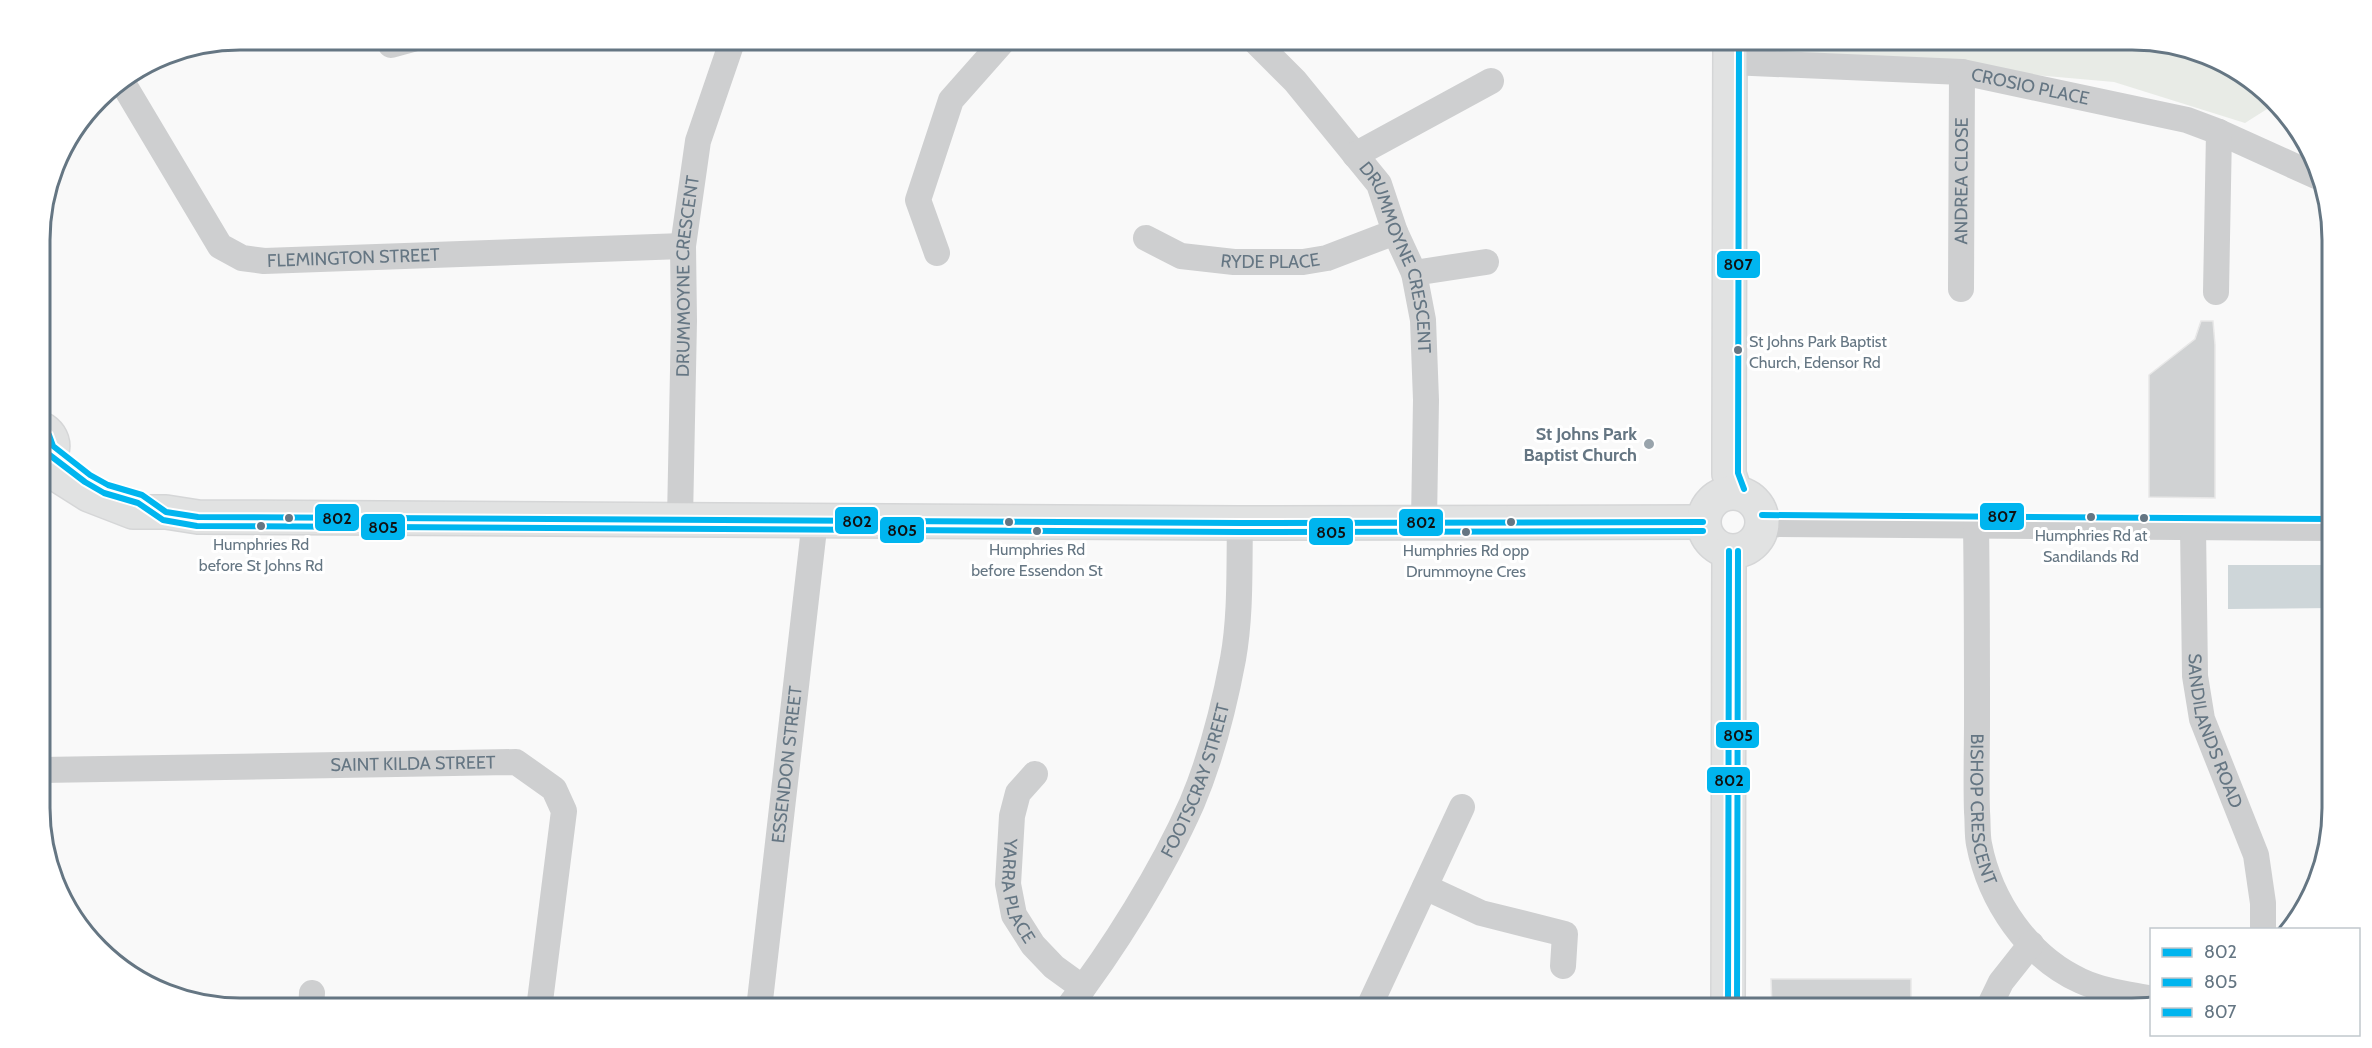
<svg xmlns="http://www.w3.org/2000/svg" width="2372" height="1048" viewBox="0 0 2372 1048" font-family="Cabin,sans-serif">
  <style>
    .green { fill: #e8ebe6 }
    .water { fill: #ced6d9 }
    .building { fill: #d0d2d3; stroke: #e8e8e8; stroke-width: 1.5 }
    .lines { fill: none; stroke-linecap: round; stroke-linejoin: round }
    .major-casing { stroke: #d5d6d7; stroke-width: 36 }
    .minor { stroke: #cecfd0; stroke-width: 26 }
    .major { stroke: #e1e2e2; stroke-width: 33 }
    .bus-1-casing { stroke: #fff; stroke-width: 10 }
    .bus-2-casing { stroke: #fff; stroke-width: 10 }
    .bus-3-casing { stroke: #fff; stroke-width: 10 }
    .bus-1 { stroke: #00b5ef; stroke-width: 6 }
    .bus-2 { stroke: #00b5ef; stroke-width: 6 }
    .bus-3 { stroke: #00b5ef; stroke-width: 6 }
    .bus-dot { fill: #657683; stroke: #fff; stroke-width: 2 }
    .poi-dot { fill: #99a4ac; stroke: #fff; stroke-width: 2 }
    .labels { text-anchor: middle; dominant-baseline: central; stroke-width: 6; stroke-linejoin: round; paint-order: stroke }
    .bus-label { font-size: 16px; fill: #657683; stroke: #fff }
    .street-label { font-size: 18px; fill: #657683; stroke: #fff }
    .poi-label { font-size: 18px; font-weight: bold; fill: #657683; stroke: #fff; text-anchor: end }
    .rim { fill: none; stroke: #657683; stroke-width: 3 }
    .line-badge { stroke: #fff; stroke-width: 2 }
    .pale-badge-label { font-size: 16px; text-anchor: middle; font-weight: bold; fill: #111 }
  </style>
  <rect width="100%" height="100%" fill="#f9f9f9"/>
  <path class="green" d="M1759 39H2133L2209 54 2275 104 2245 123 2114 82 2012 73 1945 59 1764 51Z"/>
  <path class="water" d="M2228 565H2332V608L2228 609Z"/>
  <g class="building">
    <path d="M2201 321H2213L2215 345V498L2149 497V375L2195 339Z"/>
    <path d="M1771 979H1911V1009H1772Z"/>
  </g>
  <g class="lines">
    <g class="major-casing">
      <g id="major">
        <path d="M1730 39 1729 448V474L1735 492"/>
        <path d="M40 428C57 436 57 456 40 464"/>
        <path d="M40 464 89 495 133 512H166L198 517 1240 523 1703 522"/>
        <circle cx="1733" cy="522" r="29"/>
        <path d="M1728 1009 1729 551"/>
      </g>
    </g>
    <g class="minor">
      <path id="s1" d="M1253 39 1295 81 1379 184 1395 232 1414 273 1423 320 1426 400 1424 522"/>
      <path d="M391 45 413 39"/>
      <path id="s2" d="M1730 62 1962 72 2187 120 2219 132 2316 176"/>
      <path id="s3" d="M121 80 220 246 242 258 264 261 683 246"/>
      <path d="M1355 155 1491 81"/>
      <path id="s4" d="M1146 238 1181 256 1234 262H1303L1327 258 1395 232"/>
      <path d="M937 253 918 200 951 100 1005 39"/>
      <path d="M1414 273 1486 262"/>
      <path id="s5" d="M1961 289 1962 72"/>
      <path d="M2216 292 2219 132"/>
      <path id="s6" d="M680 519 684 321 683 246 698 141 733 39"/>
      <path d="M1762 524 2332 528"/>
      <path id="s7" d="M1976 525C1977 590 1977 656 1977 721 1977 751 1976 782 1977 812 1978 822 1977 834 1979 844 1990 901 2028 957 2081 981 2103 991 2128 994 2152 999"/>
      <path id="s8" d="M2193 527 2195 676 2202 719 2256 855 2263 903V930"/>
      <path id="s9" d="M41 770 516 762 554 789 564 811 539 1009"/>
      <path id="s10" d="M1035 774 1018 793 1012 816 1008 884 1014 915 1033 945 1054 967 1083 988"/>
      <path d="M1425 887 1481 913 1565 934 1563 966"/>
      <path d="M311 1009 312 993"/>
      <path id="s11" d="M759 1009 815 520"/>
      <path id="s12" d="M1067 1009C1113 950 1162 871 1192 803 1211 758 1224 707 1233 659 1241 614 1239 568 1240 523"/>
      <path d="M1368 1009 1462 807"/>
      <path d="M1988 1009 2001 982 2031 944"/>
    </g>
    <use href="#major" class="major"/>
    <g class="bus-1-casing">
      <g id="bus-1">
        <path d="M40 428 49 435 53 446 90 475 108 485 142 495 166 512 198 517 1240 523 1703 522"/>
        <path d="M1728 1009 1729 551"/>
      </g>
    </g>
    <g class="bus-2-casing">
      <g id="bus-2">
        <path d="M40 439 47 453 85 482 104 493 138 503 163 520 197 526 1240 532 1703 531"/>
        <path d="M1737 1009 1738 551"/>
      </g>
    </g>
    <g class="bus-3-casing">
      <g id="bus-3">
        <path d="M1739 39 1738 473 1744 489"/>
        <path d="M1762 515 2332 519"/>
      </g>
    </g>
    <use href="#bus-1" class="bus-1"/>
    <use href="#bus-2" class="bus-2"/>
    <use href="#bus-3" class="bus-3"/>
  </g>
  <g class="bus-dot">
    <circle cx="1738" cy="350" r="5"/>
    <circle cx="2091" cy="517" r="5"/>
    <circle cx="289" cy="518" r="5"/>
    <circle cx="2144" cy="518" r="5"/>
    <circle cx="1009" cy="522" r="5"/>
    <circle cx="1511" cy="522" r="5"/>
    <circle cx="261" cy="526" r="5"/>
    <circle cx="1037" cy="531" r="5"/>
    <circle cx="1466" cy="532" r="5"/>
  </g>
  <circle class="poi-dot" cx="1649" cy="444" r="6"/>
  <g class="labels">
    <g class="bus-label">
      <text x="1749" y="341" text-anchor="start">St Johns Park Baptist<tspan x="1749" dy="21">Church, Edensor Rd</tspan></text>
      <text x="2091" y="535">Humphries Rd at<tspan x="2091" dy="21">Sandilands Rd</tspan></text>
      <text x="261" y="544">Humphries Rd<tspan x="261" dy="21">before St Johns Rd</tspan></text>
      <text x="1037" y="549">Humphries Rd<tspan x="1037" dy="21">before Essendon St</tspan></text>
      <text x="1466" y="550">Humphries Rd opp<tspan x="1466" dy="21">Drummoyne Cres</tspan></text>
    </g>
    <g class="street-label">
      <text stroke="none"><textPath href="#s2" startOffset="302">CROSIO PLACE</textPath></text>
      <text stroke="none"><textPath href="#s5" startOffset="108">ANDREA CLOSE</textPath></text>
      <text stroke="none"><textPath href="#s3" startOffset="330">FLEMINGTON STREET</textPath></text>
      <text stroke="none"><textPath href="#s4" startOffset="129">RYDE PLACE</textPath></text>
      <text stroke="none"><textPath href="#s1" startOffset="268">DRUMMOYNE CRESCENT</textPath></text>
      <text stroke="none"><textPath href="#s6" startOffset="243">DRUMMOYNE CRESCENT</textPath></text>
      <text stroke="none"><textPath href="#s8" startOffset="207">SANDILANDS ROAD</textPath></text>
      <text stroke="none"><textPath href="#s9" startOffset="372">SAINT KILDA STREET</textPath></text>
      <text stroke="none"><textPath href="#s11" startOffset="246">ESSENDON STREET</textPath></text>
      <text stroke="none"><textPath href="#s12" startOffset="264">FOOTSCRAY STREET</textPath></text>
      <text stroke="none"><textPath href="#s7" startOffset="285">BISHOP CRESCENT</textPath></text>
      <text stroke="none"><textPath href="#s10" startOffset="126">YARRA PLACE</textPath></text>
    </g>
    <g class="poi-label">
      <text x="1637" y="434">St Johns Park<tspan x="1637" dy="21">Baptist Church</tspan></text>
    </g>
  </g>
  <path d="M0 0H2372V1048H0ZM240 50H2132A190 190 0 0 1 2322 240V808A190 190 0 0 1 2132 998H240A190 190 0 0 1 50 808V240A190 190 0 0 1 240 50Z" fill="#fff" fill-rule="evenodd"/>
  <path class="rim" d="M240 50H2132A190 190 0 0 1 2322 240V808A190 190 0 0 1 2132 998H240A190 190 0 0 1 50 808V240A190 190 0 0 1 240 50Z"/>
  <g class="line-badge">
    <rect x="1716" y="250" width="45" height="29" rx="6" fill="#00b5ef"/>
    <rect x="1979" y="502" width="46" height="29" rx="6" fill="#00b5ef"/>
    <rect x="314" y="503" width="46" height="29" rx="6" fill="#00b5ef"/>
    <rect x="834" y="506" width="45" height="29" rx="6" fill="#00b5ef"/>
    <rect x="1398" y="508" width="46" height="29" rx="6" fill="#00b5ef"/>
    <rect x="360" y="513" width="46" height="28" rx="6" fill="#00b5ef"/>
    <rect x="879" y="516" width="46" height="28" rx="6" fill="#00b5ef"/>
    <rect x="1308" y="517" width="46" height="29" rx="6" fill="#00b5ef"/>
    <rect x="1715" y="721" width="45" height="28" rx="6" fill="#00b5ef"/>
    <rect x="1706" y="766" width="45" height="28" rx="6" fill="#00b5ef"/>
  </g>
  <g class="pale-badge-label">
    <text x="1738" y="270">807</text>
    <text x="2002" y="522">807</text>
    <text x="337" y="524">802</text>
    <text x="857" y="527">802</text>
    <text x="1421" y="528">802</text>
    <text x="383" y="533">805</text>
    <text x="902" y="536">805</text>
    <text x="1331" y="538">805</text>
    <text x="1738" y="741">805</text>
    <text x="1729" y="786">802</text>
  </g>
  <rect x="2150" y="928" width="210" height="108" fill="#ffffff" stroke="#c1c8cd" stroke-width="1.5"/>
  <rect x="2162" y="948" width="30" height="9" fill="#00b5ef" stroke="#c1c8cd" stroke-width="1.5"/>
  <text x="2204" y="958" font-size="18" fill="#657683">802</text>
  <rect x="2162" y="978" width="30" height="9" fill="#00b5ef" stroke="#c1c8cd" stroke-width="1.5"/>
  <text x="2204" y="988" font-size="18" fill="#657683">805</text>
  <rect x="2162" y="1008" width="30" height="9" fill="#00b5ef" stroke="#c1c8cd" stroke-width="1.5"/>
  <text x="2204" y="1018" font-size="18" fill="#657683">807</text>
</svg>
